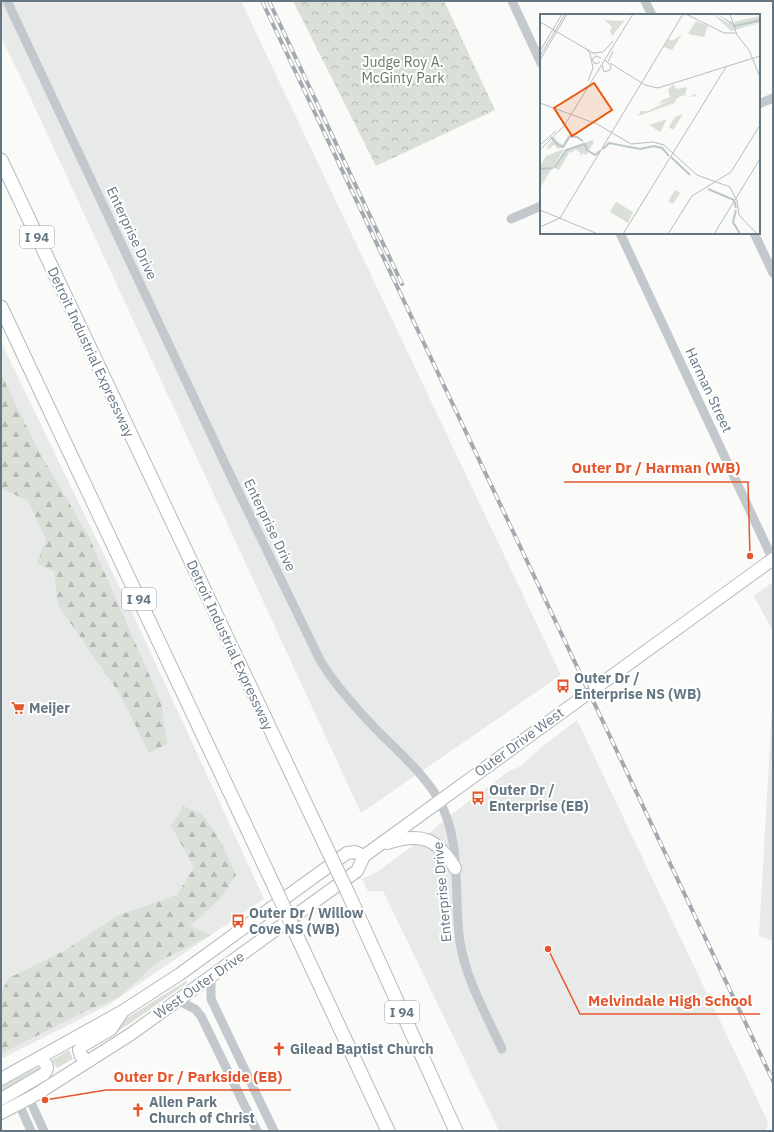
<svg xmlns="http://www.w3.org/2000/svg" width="774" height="1132" viewBox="0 0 774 1132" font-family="'IBM Plex Sans',sans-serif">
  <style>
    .built { fill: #e8e9e9 }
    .grass { fill: #dadfd7 }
    .forest { fill: url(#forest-firs) }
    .park { fill: url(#park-crowns) }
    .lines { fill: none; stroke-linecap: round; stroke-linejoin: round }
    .major-casing { stroke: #b5babe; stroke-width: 14 }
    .highway-casing { stroke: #b4b9bd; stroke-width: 15 }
    .minor { stroke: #c3c8cc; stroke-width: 9 }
    .major { stroke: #fff; stroke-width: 12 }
    .highway { stroke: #fff; stroke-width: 13 }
    .rail-casing { stroke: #a2aab0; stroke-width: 4 }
    .rail { stroke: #fff; stroke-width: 2.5; stroke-dasharray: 8; stroke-linecap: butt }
    .highway-bridge-casing { stroke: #b4b9bd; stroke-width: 15; stroke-linecap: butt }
    .highway-bridge { stroke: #fff; stroke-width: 13 }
    .labels { text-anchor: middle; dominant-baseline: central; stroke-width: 4; stroke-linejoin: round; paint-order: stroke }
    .shield { fill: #fff; stroke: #939fa8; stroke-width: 1 }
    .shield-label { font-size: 13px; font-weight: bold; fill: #657683 }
    .park-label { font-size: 14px; fill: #687a64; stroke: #fff }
    .street-label { font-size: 14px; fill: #657683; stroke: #fff }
    .poi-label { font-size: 14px; font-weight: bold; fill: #657683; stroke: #fff; text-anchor: start }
    .inset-river { fill: none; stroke: #bbc7cb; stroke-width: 2 }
    .inset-road { fill: none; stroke: #b5bdc2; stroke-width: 1 }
    .view { fill: #e8590c; fill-opacity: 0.15; stroke: #e8590c; stroke-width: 2 }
    .inset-edge { fill: none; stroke: #657683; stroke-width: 2 }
    .leader { fill: none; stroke: #e4572e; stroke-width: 1.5 }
    .callout-dot { fill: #e4572e; stroke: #fff; stroke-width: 1.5 }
    .callout-label { font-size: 15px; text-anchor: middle; font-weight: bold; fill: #e4572e; stroke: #fff; stroke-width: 4; stroke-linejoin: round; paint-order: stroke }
  </style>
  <defs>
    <pattern id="forest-firs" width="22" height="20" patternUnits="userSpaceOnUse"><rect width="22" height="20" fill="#dadfd7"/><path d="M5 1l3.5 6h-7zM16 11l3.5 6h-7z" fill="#b4b9b4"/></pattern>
    <pattern id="park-crowns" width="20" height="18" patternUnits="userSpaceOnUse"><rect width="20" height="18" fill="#dadfd7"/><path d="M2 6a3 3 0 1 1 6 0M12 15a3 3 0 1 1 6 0" fill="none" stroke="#b4b9b4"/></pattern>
  </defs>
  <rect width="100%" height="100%" fill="#fafaf8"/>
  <g class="built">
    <path d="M1 1H241L561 675 361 813 25 86 1 37Z"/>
    <path d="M1 342 138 625 264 899 108 1005 1 1059Z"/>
    <path d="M773 582V632L754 596Z"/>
    <path d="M773 691V941L759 936Z"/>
    <path d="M577 720 768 1122 766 1131H499L383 891H368L362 879 377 872 414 845 470 800 509 771 521 766 538 750Z"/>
  </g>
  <g class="grass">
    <path d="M186 981 187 983 132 1022 88 1050 86 1047 122 1021Z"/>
    <path d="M69 1050 73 1059 57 1068 52 1060Z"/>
    <path d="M38 1067H41L42 1070 1 1096V1086Z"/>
  </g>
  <g class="forest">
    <path d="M1 374 38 450 89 537 161 702 167 744 149 753 121 696 58 605 54 571 37 564 46 539 28 501 1 488Z"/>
    <path d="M183 806 202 814 222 844 236 875 221 898 190 926 211 935 158 962 118 998 90 1009 1 1054V992L9 978 64 951 117 916 177 895 194 867 171 826Z"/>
  </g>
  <path class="park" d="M293 1H444L495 110 376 166Z"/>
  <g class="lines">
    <g class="major-casing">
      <g id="major">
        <path d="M387 843C421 832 437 838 455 868"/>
        <path d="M364 856 773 559"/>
        <path d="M89 1061 81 1056 79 1050 82 1046 111 1029 121 1014"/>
        <path d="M1 1079 123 1011 180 974 347 853 355 852 364 856"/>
        <path d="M1 1099 44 1074C50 1067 46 1061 38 1059"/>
        <path d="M1 1113 35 1095 131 1034 357 871 364 856"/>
      </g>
    </g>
    <g class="highway-casing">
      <g id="highway">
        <path d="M1 160 329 853"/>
        <path d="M1 307 276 890"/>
        <path d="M348 893 456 1131"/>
        <path d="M295 932 388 1131"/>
      </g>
    </g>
    <g class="minor">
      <path d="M7 1 227 468 320 660C334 684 354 706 373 726 396 750 422 771 439 800 463 844 453 895 460 942 466 980 486 1014 502 1049"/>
      <path d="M512 1 541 63"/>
      <path d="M645 1 652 15"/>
      <path d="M759 104 773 98"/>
      <path d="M511 219 541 206"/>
      <path d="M620 233 773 560"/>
      <path d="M754 233 773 273"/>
      <path d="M211 977V999L274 1131"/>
      <path d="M177 1000 195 1009 201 1016 257 1131"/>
      <path d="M29 1098 44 1131"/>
      <path d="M19 1104 31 1131"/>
    </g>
    <use href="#major" class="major"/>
    <use href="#highway" class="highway"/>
    <g class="rail-casing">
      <g id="rail">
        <path d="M262 1 773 1081"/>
        <path d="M269 1 402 284"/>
      </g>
    </g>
    <use href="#rail" class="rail"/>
    <g class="highway-bridge-casing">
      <g id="highway-bridge">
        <path d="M329 853 348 893"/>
        <path d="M276 890 295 932"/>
      </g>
    </g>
    <use href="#highway-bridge" class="highway-bridge"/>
  </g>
  <defs>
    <g id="bus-bare" transform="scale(1.08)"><path d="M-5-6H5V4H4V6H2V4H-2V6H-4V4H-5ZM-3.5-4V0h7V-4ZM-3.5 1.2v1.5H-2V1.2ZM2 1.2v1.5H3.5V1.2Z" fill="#e4572e" stroke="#fff" stroke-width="2.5" paint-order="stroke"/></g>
    <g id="supermarket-bare" transform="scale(1.08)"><path d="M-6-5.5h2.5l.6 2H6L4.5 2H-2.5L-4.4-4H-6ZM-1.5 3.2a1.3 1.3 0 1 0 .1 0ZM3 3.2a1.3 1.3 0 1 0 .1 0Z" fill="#e4572e" stroke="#fff" stroke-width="2.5" paint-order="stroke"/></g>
    <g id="church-bare" transform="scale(1.08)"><path d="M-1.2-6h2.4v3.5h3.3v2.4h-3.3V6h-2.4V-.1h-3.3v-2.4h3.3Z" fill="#e4572e" stroke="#fff" stroke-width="2.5" paint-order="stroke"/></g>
  </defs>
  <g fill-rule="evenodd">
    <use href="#bus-bare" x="563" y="686"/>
    <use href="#supermarket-bare" x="18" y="708"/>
    <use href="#bus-bare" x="478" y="798"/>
    <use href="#bus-bare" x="238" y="921"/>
    <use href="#church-bare" x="279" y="1049"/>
    <use href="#church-bare" x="138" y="1110"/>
  </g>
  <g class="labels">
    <g class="shield">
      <rect x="20" y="226" width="34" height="22" rx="3"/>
      <rect x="122" y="588" width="34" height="22" rx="3"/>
      <rect x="385" y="1001" width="34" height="22" rx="3"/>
    </g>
    <g class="shield-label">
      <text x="37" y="237">I 94</text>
      <text x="139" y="599">I 94</text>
      <text x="402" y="1012">I 94</text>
    </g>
    <g class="park-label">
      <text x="403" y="62">Judge Roy A.<tspan x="403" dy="16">McGinty Park</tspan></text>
    </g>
    <g class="street-label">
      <text transform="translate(132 233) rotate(65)">Enterprise Drive</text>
      <text transform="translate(91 352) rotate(65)">Detroit Industrial Expressway</text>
      <text transform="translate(709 390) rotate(65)">Harman Street</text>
      <text transform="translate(270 525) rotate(64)">Enterprise Drive</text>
      <text transform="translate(230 645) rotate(65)">Detroit Industrial Expressway</text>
      <text transform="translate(519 742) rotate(-36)">Outer Drive West</text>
      <text transform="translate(442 892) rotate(-95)">Enterprise Drive</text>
      <text transform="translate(199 985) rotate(-35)">West Outer Drive</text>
    </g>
    <g class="poi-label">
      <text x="574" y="678">Outer Dr /<tspan x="574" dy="16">Enterprise NS (WB)</tspan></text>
      <text x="29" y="708">Meijer</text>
      <text x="489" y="790">Outer Dr /<tspan x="489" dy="16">Enterprise (EB)</tspan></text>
      <text x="249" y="913">Outer Dr / Willow<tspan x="249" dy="16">Cove NS (WB)</tspan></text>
      <text x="290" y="1049">Gilead Baptist Church</text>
      <text x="149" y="1102">Allen Park<tspan x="149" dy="16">Church of Christ</tspan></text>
    </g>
  </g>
  <g transform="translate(540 14)">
    <rect width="220" height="220" fill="#fafaf8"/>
    <path d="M220 2V5L203 11H195L194 8ZM156 7 168 12 164 23 148 20ZM127 105 120 118 109 111ZM24 135 0 174V152L6 142Z" fill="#dadfd7"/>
    <path d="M65 6 82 7 85 6 72 22 70 17 72 13ZM147 73 145 81 148 83 156 80V82L148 83 143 81 136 85 135 89 98 102 101 97H108L134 84ZM32 121 23 133 18 135 14 131 7 136 8 131 16 123 15 129 17 127 23 131 28 122Z" fill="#dadfd7"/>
    <path d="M173 0 195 13 220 9 191 17ZM142 20 132 36 124 33 129 25 132 27ZM133 70 136 75 147 73 135 84 119 90 122 86 130 83 128 76ZM143 100 133 116 129 113 135 103ZM52 126 54 128 46 141 42 139 40 143V138L35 135 32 139 30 137 19 156 15 154 26 137ZM135 176 140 179 133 190 128 187ZM76 188 93 198 88 209 70 198Z" fill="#dadfd7"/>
    <path d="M177 0 196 11 220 5V8L195 13Z" fill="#bbc7cb"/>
    <path class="inset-river" d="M11 123 18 131 23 133 30 122 37 123 43 127M44 129 47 136 55 141 60 137M63 135 69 129 100 135 114 132 122 134 129 142M131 143 150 161M14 154 26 136 44 130M0 155 13 154M168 175 194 186 196 194M196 196 193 208 200 220"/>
    <path class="inset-road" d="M146 0 184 19H196M190 0 197 21 209 36 220 63M0 8 55 40M45 34 50 39 53 54 48 67M0 37 22 0M54 39 63 38 73 27M0 42 25 0M0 46 27 0M60 48 55 50 52 45 56 42 61 44M68 48 73 37M70 49 105 71 118 74 220 42M62 51 64 58 70 56 71 52 65 46M0 89 57 110 91 130 113 128 124 131 157 161 190 173 197 187 199 201 217 220M0 131 16 117M0 136 24 112 93 0M0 196 58 220M0 213 20 204 143 0M83 220 186 53M128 220 152 182 191 158 220 111M174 220 220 145"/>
    <path class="view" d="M54 69 72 96 32 122 14 94Z"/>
    <rect width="220" height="220" class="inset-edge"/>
  </g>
  <path class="leader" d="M750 556L748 482H564M548 949L580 1014H760M45 1100L106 1090H291"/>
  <g class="callout-dot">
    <circle cx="750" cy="556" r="4"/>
    <circle cx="548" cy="949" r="4"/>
    <circle cx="45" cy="1100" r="4"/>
  </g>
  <g class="callout-label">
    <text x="656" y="473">Outer Dr / Harman (WB)</text>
    <text x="670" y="1006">Melvindale High School</text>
    <text x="198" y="1082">Outer Dr / Parkside (EB)</text>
  </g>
  <rect width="774" height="1132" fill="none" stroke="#657683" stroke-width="4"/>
</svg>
